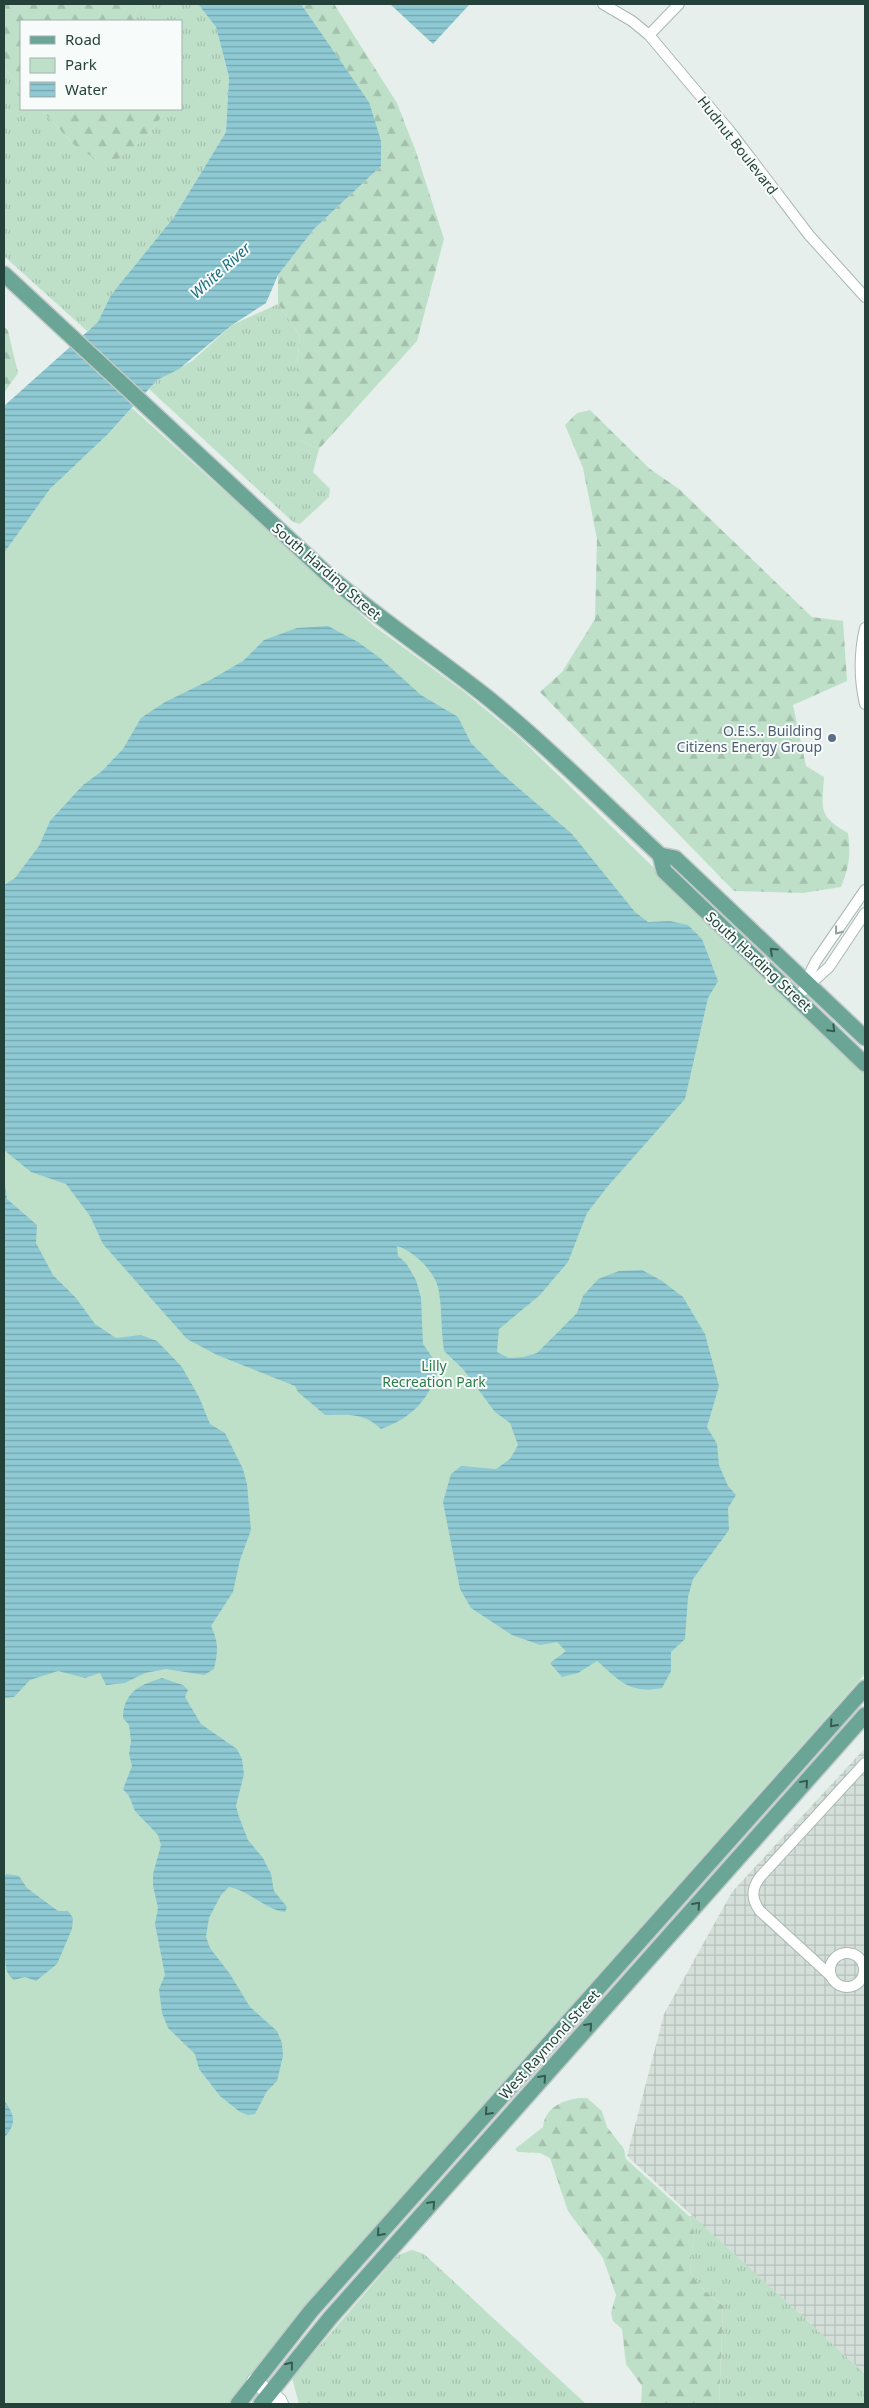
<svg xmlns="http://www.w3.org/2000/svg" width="869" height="2408" viewBox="0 0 869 2408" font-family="'Noto Sans',sans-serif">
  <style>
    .industrial { fill: url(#industrial-grid) }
    .grass { fill: url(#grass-tufts) }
    .forest { fill: url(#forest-firs) }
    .park { fill: #bfe0c8 }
    .water { fill: url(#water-rules) }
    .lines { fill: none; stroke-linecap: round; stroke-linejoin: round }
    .street-casing { stroke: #a8b8b2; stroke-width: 12 }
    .secondary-casing { stroke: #a4bbb3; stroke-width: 16 }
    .primary-casing { stroke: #c2cac8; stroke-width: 18 }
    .street { stroke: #fff; stroke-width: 10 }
    .secondary { stroke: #fff; stroke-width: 14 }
    .primary { stroke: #6aa596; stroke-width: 15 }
    .oneway { stroke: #92a09c }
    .oneway2 { stroke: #365b51 }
    .service-dot { fill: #5c6f8a; stroke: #f7fbf9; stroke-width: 2 }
    .labels { text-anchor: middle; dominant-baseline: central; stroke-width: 4; stroke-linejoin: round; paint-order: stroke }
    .street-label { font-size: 14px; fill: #24423a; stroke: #f7fbf9 }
    .service-label { font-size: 14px; fill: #4e5e75; stroke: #f7fbf9; text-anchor: end }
    .park-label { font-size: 14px; fill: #2d7a4b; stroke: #f7fbf9 }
    .water-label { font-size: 15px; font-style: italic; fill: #1c6f80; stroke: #f7fbf9 }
  </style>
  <defs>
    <pattern id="industrial-grid" width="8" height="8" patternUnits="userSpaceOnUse" patternTransform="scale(1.25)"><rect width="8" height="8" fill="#d4dfda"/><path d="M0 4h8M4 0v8" fill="none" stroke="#b6c1bc"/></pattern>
    <pattern id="grass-tufts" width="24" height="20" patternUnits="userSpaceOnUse" patternTransform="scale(1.25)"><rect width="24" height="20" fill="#bfe0c8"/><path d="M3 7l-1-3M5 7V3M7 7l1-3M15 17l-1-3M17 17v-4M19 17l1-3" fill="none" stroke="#a4c1ad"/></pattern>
    <pattern id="forest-firs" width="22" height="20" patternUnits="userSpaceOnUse" patternTransform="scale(1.25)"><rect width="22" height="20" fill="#bfe0c8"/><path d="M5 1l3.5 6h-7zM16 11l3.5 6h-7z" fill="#a4c1ad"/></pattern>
    <pattern id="water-rules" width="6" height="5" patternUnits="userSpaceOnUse" patternTransform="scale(1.25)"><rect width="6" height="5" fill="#8ec9d4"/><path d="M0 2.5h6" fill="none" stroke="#74a5ad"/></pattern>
  </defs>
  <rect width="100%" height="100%" fill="#e6efeb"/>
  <path class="industrial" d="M865 1748V2374L627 2156 664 2014 732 1892Z"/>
  <g class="grass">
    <path d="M139 4H198L216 27 229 77 226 132 174 217 111 295 98 323 87 331 4 256V68L21 87V109H41L73 144 145 139 167 109H181V21H133Z"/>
    <path d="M278 304 300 336 297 364V439L319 449 313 472 330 489 329 497 300 524 293 522 149 389 157 380 192 361 232 325Z"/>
    <path d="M689 2216H693L865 2374V2404H719L723 2306 705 2291 690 2273 694 2232Z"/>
    <path d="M412 2250 424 2254 586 2404H327L323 2399H305L299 2404 292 2378 398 2255Z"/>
  </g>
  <g class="forest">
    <path d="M4 4H139L133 21H21V87L4 68Z"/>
    <path d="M301 4H334L397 103 416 152 444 239 417 341 319 449 297 439V364L300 336 278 304V275L314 229 381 166 369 102Z"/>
    <path d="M41 109H167L145 139 107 167 73 144Z"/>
    <path d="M4 326 8 331 18 373 4 393Z"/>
    <path d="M590 410 650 469 679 489 812 617 843 621 847 681 793 705 806 766 824 777C822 810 818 816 848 833 851 854 849 868 841 887L803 893 734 891 540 692 562 672 595 619 597 539 583 468 565 425 577 413Z"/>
    <path d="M580 2098H587L602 2111 607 2127 624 2149 626 2159 689 2216 694 2232 690 2273 705 2291 723 2306 719 2404H641L642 2386 626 2364 622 2329 613 2321 611 2313 616 2295 603 2258 568 2211 550 2158 540 2153 518 2152 515 2149 543 2127C545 2108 562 2100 580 2098Z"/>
    <path d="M315 2396 323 2398 327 2404H299L305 2399Z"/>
  </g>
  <path class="park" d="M132 408 374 626 462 690 521 739 865 1072V1674L312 2297 229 2404H4V553L50 489 108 434Z"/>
  <g class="water">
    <path d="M198 4H301L369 102 381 141V166L314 229 278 275 266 303 232 325 179 369 157 380 108 434 50 489 4 553V406L98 322 111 295 174 217 226 132 229 77 216 27Z"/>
    <path d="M390 4H468L469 5 433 44Z"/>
    <path d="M328 626 358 642 380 658 421 695 458 717 471 743 500 772 572 834 635 912 648 922 670 921 688 925 702 939 718 981 708 998 685 1099 608 1186 587 1213 568 1262 540 1295 499 1329 497 1352 509 1358 523 1357 537 1353 577 1313 583 1296 598 1279 619 1271 642 1270 662 1281 683 1297 705 1334 719 1386 707 1427 717 1444 719 1465 728 1486 736 1495 728 1508 729 1530 693 1579 688 1597 685 1639 671 1652V1671L662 1688C629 1694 620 1681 597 1661L578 1673 562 1677 550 1663 566 1651 557 1642 540 1645 512 1635 471 1608 460 1589 443 1502 451 1474 461 1466 496 1469 510 1459 518 1445 510 1423 495 1412 463 1369 444 1351C441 1331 442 1312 439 1292 437 1273 414 1251 397 1246L398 1256 406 1263 416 1280 421 1298 423 1344 439 1367C429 1400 413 1417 381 1429 363 1412 349 1415 325 1415L298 1392 295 1386 217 1355 187 1339 103 1244 90 1216 66 1184 31 1172 4 1150V885L15 878 39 846 50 821 83 785 102 771 123 749 141 718 165 702 212 679 243 661 264 640 297 628Z"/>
    <path d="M4 1178 7 1199 37 1225 36 1243 53 1275 76 1298 95 1324 116 1338 141 1335 157 1341 182 1367 199 1397 210 1424 225 1433 243 1469 247 1484 251 1530 240 1560 233 1592 211 1626C219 1643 218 1651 214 1669L204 1675 166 1669 145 1673 125 1683 106 1685 100 1673 85 1678 58 1671 30 1680 14 1697 4 1698Z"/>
    <path d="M162 1678 183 1685 188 1690 185 1697 201 1724 237 1749 242 1759 244 1774 236 1806 239 1817 248 1840 263 1858 271 1874 274 1891 287 1907 285 1912C264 1909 250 1891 229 1887L221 1895 209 1918 206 1937 210 1948 230 1974 250 2007 277 2031 282 2043 283 2056 277 2081 267 2091 255 2114 248 2115 240 2112 220 2096 199 2069 195 2054 168 2028 162 2013 159 1989 165 1975 155 1924 158 1908 153 1886V1874L161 1845 158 1835 135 1811 129 1796 123 1789 132 1766 129 1754 131 1741 129 1725 123 1718C123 1692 141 1684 162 1678Z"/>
    <path d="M7 1874 19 1876 27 1888 58 1911H68L73 1918 72 1929 57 1964 36 1981 25 1977 14 1980C3 1971 7 1964 4 1951V1876Z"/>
    <path d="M4 2100C14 2115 18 2122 4 2138Z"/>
  </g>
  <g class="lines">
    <g class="street-casing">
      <g id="street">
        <path d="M603 4 632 21 649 35 729 130 809 235 865 297"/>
        <path d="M649 35 679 4"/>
        <path d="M865 628C859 654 859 678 865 704"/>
        <path d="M808 984 810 973 816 961 865 890"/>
        <path d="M797 996 829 967 865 913"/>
        <circle cx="847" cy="1970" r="17"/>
        <path d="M831 1976 760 1911C751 1899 751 1888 761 1876L865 1763"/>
      </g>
    </g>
    <g class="secondary-casing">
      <path id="secondary" d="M254 2381 279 2400 281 2404"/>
    </g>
    <g class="primary-casing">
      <g id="primary">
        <path d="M4 274 328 575C379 619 435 656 488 698 548 747 603 802 660 855L675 858 865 1038"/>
        <path d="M660 855 664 871 865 1064"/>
        <path d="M238 2404 311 2311 865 1688"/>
        <path d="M261 2404 330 2318 865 1715"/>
      </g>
    </g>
    <use href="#street" class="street"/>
    <use href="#secondary" class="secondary"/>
    <use href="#primary" class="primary"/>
  </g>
  <defs><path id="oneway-chevron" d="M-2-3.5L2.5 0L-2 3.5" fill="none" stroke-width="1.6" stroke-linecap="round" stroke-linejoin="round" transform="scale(1.25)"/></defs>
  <use class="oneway" href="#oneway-chevron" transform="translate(838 931) rotate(128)"/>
  <g class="oneway2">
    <use href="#oneway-chevron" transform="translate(773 951) rotate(-137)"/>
    <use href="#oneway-chevron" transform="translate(832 1029) rotate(45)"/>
    <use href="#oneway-chevron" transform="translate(833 1724) rotate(132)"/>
    <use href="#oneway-chevron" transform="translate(805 1783) rotate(-48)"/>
    <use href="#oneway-chevron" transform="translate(697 1905) rotate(-48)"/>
    <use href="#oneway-chevron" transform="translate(589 2026) rotate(-48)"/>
    <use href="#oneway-chevron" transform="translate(543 2078) rotate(-48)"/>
    <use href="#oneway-chevron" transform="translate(488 2112) rotate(132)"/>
    <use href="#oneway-chevron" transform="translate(432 2204) rotate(-48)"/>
    <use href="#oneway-chevron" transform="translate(380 2233) rotate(132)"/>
    <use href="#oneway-chevron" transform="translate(290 2365) rotate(-51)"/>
  </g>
  <circle class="service-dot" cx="832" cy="738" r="5"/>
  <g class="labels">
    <g class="street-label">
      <text transform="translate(738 145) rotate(52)">Hudnut Boulevard</text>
      <text transform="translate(327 571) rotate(41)">South Harding Street</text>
      <text transform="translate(759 961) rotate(43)">South Harding Street</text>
      <text transform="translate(549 2044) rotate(-48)">West Raymond Street</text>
    </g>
    <g class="service-label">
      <text x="822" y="730">O.E.S.. Building<tspan x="822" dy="16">Citizens Energy Group</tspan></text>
    </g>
    <g class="park-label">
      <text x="434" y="1365">Lilly<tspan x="434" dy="16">Recreation Park</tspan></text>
    </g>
    <g class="water-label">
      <text transform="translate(220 270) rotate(-42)">White River</text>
    </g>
  </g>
  <rect width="869" height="2408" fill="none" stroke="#24423a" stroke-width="10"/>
  <rect x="20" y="20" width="162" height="90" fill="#f7fbf9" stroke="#a3b1ad"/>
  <rect x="30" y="36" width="25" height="8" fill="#6aa596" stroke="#a3b1ad"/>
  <text x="65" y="45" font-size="15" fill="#24423a">Road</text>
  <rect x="30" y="58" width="25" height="15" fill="#bfe0c8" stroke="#a3b1ad"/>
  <text x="65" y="70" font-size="15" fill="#24423a">Park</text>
  <rect x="30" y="82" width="25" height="15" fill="url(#water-rules)" stroke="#a3b1ad"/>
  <text x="65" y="95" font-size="15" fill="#24423a">Water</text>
</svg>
